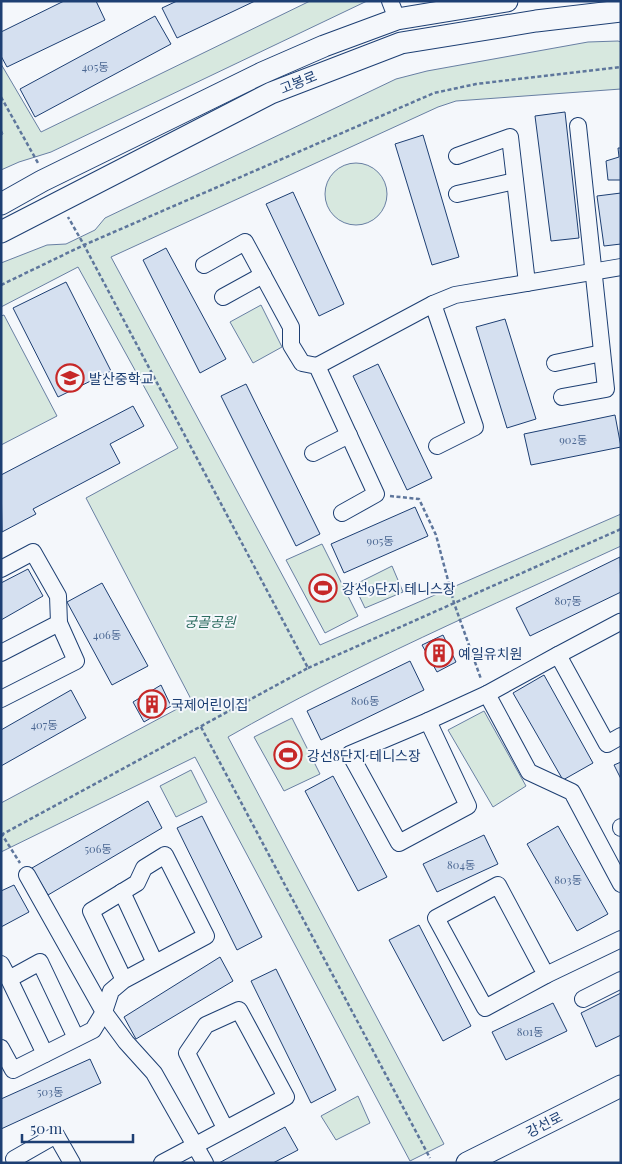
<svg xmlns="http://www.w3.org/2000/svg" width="622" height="1164" viewBox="0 0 622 1164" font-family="'Playfair Display','Noto Sans KR',serif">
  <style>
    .green { fill: #d7e8df; stroke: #687fa3 }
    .building { fill: #d5e0f0; stroke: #1d3f73 }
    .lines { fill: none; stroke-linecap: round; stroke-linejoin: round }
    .minor-casing { stroke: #1d3f73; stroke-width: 18 }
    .major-casing { stroke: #1d3f73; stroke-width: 23 }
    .path { stroke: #5e769c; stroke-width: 2.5; stroke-dasharray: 4 2.5; stroke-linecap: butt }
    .minor { stroke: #f4f7fb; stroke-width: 16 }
    .major { stroke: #f4f7fb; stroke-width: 21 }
    .labels { text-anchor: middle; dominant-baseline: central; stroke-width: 4; stroke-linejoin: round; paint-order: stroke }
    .number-label { font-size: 11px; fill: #4b6792 }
    .street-label { font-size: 14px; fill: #1d3f73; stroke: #f4f7fb }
    .poi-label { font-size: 14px; fill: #1d3f73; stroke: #f4f7fb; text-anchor: start }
    .park-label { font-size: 14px; font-style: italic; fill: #2c6c60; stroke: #f4f7fb }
  </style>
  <rect width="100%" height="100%" fill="#f4f7fb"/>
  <g class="green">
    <path d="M310 1H367L51 152 19 162 1 170V135L3 134 1 129V64L41 132Z"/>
    <path d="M618 41 621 42V89L456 101 438 107 111 257 320 645 621 514V546C489 607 354 665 228 737L444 1144 410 1161 195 757 1 852V803L192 701 86 498 178 448 78 267 1 307V263L47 245 66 244 95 230 105 218 396 79 427 71 588 42Z"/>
    <circle cx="356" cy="194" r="31"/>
    <path d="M261 305 282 347 253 363 230 322Z"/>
    <path d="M4 315 57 416 1 445V316Z"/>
    <path d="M322 544 358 616 325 633 286 560Z"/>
    <path d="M392 566 403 592 365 608 354 585Z"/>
    <path d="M484 711 526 786 493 807 448 730Z"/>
    <path d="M292 718 320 774 284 791 254 737Z"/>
    <path d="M191 770 207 802 176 817 160 786Z"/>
    <path d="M358 1096 370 1123 336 1140 321 1116Z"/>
  </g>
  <g class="building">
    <path d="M64 1H96L105 20 7 67 1 56V32Z"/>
    <path d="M177 1H255L177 38 162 8Z"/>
    <path d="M155 16 171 44 35 117 20 89Z"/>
    <path d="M565 112 579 238 551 241 535 116Z"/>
    <path d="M423 135 459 257 432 265 395 144Z"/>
    <path d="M618 148H621V180H608L606 161 619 157Z"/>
    <path d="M293 192 344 304 319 316 266 204Z"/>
    <path d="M621 193V244L604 246 597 196Z"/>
    <path d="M166 248 226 359 200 373 143 260Z"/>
    <path d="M66 282 111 371 58 397 13 308Z"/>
    <path d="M505 319 536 419 507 428 476 327Z"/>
    <path d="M378 364 432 478 407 490 353 376Z"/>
    <path d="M246 384 320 534 296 546 221 396Z"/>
    <path d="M133 406 144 426 110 444 120 463 33 509 36 514 2 532 1 475Z"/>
    <path d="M615 415 621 447 531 465 524 434Z"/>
    <path d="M415 507 428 536 344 573 331 544Z"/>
    <path d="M620 557 621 592 530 636 516 608Z"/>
    <path d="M28 569 43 596 1 620V583Z"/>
    <path d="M102 583 148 666 112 685 67 602Z"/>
    <path d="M443 635 456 662 437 672 422 645Z"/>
    <path d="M410 661 424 690 321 740 307 711Z"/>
    <path d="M544 675 593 763 563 780 513 693Z"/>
    <path d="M161 685 171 706 144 722 133 702Z"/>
    <path d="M71 690 86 718 1 766V730Z"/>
    <path d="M621 762V779L614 765Z"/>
    <path d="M333 776 387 877 358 891 305 791Z"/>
    <path d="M148 801 162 828 48 895 32 868Z"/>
    <path d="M202 816 262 937 237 950 177 828Z"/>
    <path d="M558 826 608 914 577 931 527 844Z"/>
    <path d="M484 835 498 864 437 892 423 864Z"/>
    <path d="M14 885 29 912 1 927V891Z"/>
    <path d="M419 925 471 1026 443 1041 389 940Z"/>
    <path d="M220 957 233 981 136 1039 124 1017Z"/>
    <path d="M276 969 336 1090 311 1103 251 981Z"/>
    <path d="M621 993V1035L596 1047 581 1013Z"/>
    <path d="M553 1003 567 1031 506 1060 492 1032Z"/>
    <path d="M90 1059 101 1083 1 1129V1099Z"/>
    <path d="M285 1127 298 1150 273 1163H219Z"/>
  </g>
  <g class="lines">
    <g class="minor-casing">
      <g id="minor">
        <path d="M390 1 397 19"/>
        <path d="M457 156 510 137 527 283"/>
        <path d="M457 194 515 181"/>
        <path d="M204 265 245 242 291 327V345L302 363 317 366 376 494 342 513"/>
        <path d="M223 297 263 275"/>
        <path d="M433 304 475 427 437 446"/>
        <path d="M555 363 602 353"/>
        <path d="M317 366 433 304 455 295 621 267"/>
        <path d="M562 397 606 389 578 126"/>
        <path d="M313 453 349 435"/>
        <path d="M1 569 33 552 58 596 59 623 1 653"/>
        <path d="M621 623 620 622 558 655 607 744 621 736"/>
        <path d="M487 694 529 772 572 792 621 884"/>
        <path d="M1 699 76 661 59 623"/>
        <path d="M428 721 468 806 399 843 350 754Z"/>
        <path d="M428 721 487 694 558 655"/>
        <path d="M621 827V828"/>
        <path d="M27 875 104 1012 126 1042 154 1073 205 1163"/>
        <path d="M498 885 546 975 485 1008 436 918Z"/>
        <path d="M122 892 155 963"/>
        <path d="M1 964 9 979 40 962 76 1038"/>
        <path d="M546 975 621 939"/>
        <path d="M9 979 45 1054"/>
        <path d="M583 999 621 980"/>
        <path d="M1 1048 13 1070 93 1030 104 1012 111 991 124 980 206 936 165 855 144 868 137 883 91 911 124 980"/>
        <path d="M16 1163 14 1159 56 1135 72 1163"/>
        <path d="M162 1163 286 1097 239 1010 206 1025 187 1053 225 1128"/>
      </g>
    </g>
    <g class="major-casing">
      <g id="major">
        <path d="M1 204 42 181 262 73 324 46 397 19 507 1"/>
        <path d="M1 232 271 93 401 43 536 21 621 11"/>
        <path d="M467 1163 621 1086"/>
      </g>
    </g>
    <g class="path">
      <path d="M1 97 38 163"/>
      <path d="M1 285 84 245 434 93 476 84 621 67"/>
      <path d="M390 496 419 499 436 535 454 603 481 679"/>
      <path d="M308 668 621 529"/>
      <path d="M201 727 430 1158"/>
      <path d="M1 833 20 863"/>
      <path d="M1 835 308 668 84 245 68 217"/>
    </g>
    <use href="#minor" class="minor"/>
    <use href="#major" class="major"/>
  </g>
  <defs>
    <g id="school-ring" transform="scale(1.4375)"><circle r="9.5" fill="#f4f7fb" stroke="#c62828" stroke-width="1.5"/><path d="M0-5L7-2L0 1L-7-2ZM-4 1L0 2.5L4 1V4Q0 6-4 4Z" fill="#c62828"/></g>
    <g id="stadium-ring" transform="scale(1.4375)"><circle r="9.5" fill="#f4f7fb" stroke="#c62828" stroke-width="1.5"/><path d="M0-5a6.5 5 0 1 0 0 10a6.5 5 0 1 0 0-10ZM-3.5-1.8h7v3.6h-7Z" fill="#c62828"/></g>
    <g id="building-ring" transform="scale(1.4375)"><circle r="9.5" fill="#f4f7fb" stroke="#c62828" stroke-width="1.5"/><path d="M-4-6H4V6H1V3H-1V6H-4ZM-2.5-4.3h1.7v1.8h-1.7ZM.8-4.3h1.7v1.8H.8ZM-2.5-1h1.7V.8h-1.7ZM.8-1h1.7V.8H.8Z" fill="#c62828"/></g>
  </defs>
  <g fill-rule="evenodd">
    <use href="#school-ring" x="70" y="378"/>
    <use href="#stadium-ring" x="323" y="588"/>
    <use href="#building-ring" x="439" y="653"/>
    <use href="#building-ring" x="152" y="704"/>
    <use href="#stadium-ring" x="288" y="755"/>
  </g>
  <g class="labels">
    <g class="number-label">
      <text x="95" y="66">405동</text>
      <text x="573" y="439">902동</text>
      <text x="380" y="540">905동</text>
      <text x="568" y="600">807동</text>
      <text x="107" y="634">406동</text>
      <text x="365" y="700">806동</text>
      <text x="44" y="724">407동</text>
      <text x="98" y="848">506동</text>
      <text x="461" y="864">804동</text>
      <text x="568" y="879">803동</text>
      <text x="530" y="1031">801동</text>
      <text x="50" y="1091">503동</text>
    </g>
    <g class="street-label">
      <text transform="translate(298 82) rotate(-22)">고봉로</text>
      <text transform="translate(544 1124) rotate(-27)">강선로</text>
    </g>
    <g class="poi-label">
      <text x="89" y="378">발산중학교</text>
      <text x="342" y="588">강선9단지 테니스장</text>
      <text x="458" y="653">예일유치원</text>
      <text x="171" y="704">국제어린이집</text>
      <text x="307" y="755">강선8단지 테니스장</text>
    </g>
    <g class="park-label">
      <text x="210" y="621">궁골공원</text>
    </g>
  </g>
  <rect width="622" height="1164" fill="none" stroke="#1d3f73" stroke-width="5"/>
  <path d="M22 1134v8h111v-8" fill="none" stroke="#1d3f73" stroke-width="2.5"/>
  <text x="30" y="1134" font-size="15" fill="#1d3f73" stroke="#f4f7fb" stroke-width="4" paint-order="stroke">50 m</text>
</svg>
